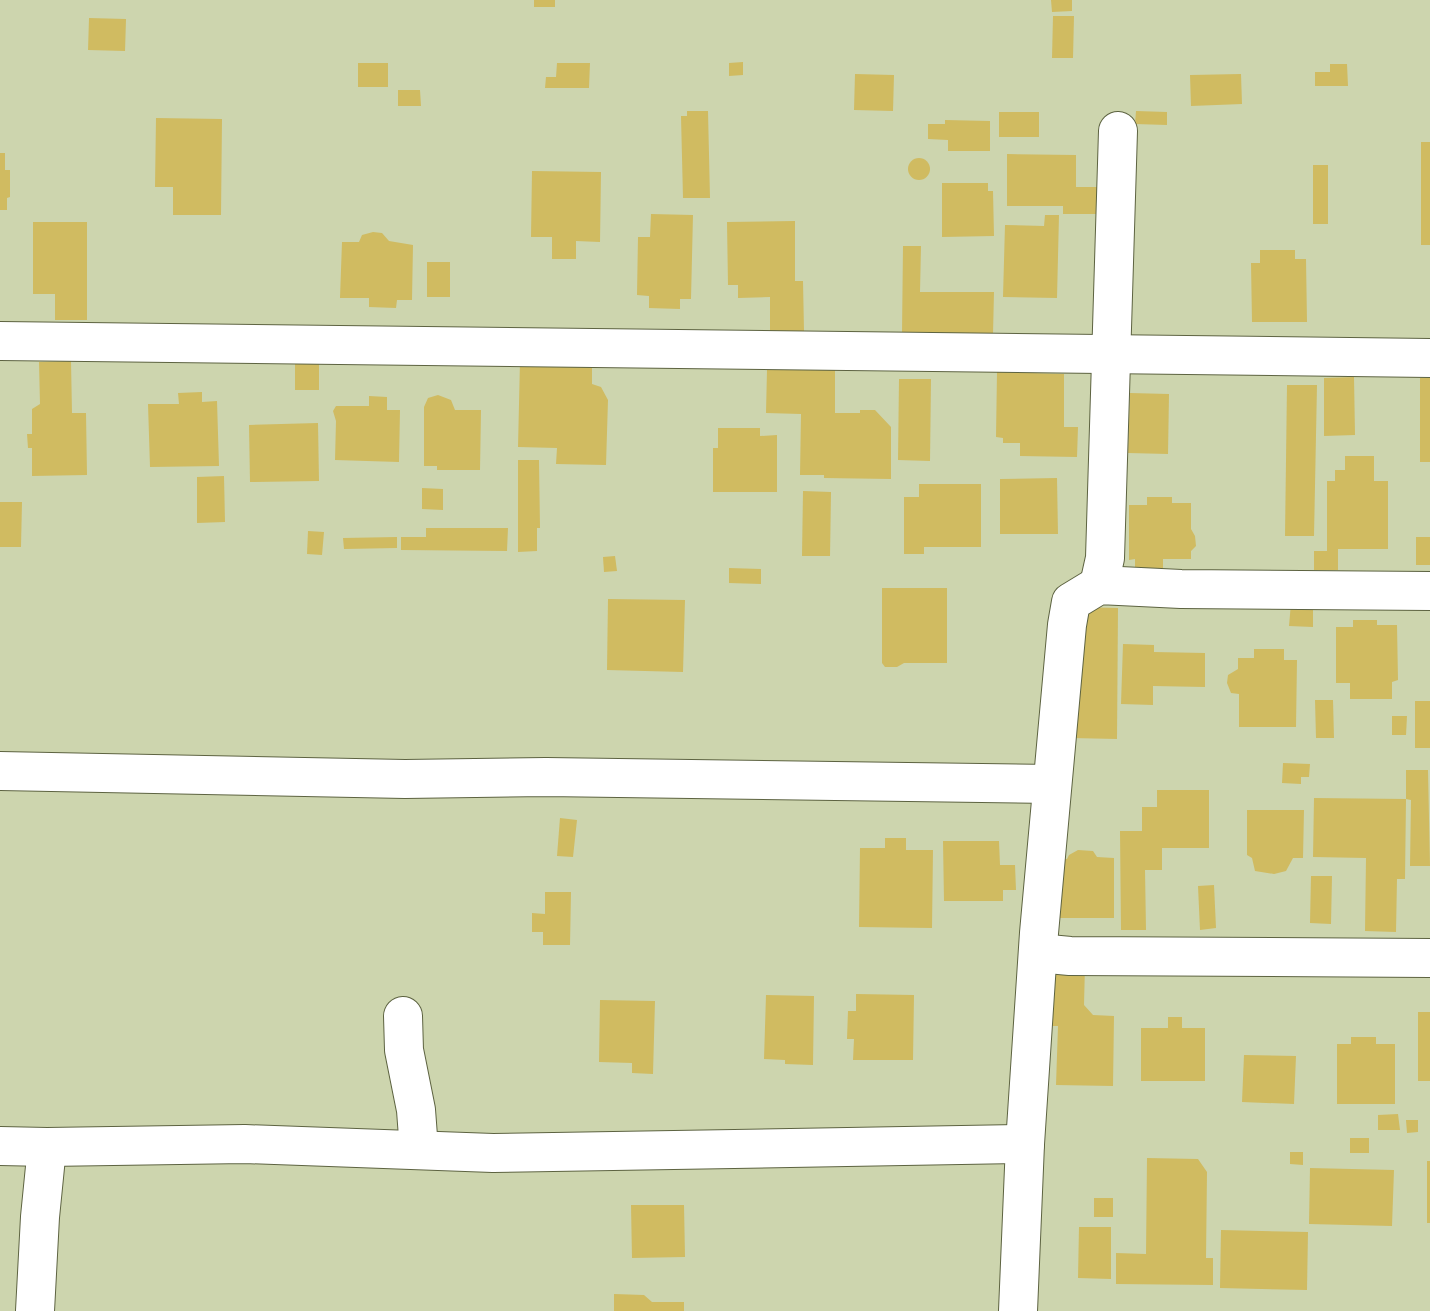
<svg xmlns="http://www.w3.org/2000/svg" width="1430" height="1311" viewBox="0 0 1430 1311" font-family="Ubuntu,sans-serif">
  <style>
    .building { fill: #d0bb61 }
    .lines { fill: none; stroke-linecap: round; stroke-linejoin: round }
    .minor-casing { stroke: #5d6341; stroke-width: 40 }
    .minor { stroke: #fff; stroke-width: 38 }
  </style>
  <rect width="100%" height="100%" fill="#cdd5ae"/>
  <g class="building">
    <rect x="534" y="0" width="21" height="7"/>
    <path d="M1051 0H1072V11L1052 12Z"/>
    <path d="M1053 16H1074L1073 58H1052Z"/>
    <path d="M89 18 126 19 125 51 88 50Z"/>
    <path d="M743 62V75L729 76V63Z"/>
    <rect x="358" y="63" width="30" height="24"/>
    <path d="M557 63H590L589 88H545L546 77H556Z"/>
    <path d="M1330 64H1347L1348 86H1315V72H1330Z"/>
    <path d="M855 74 894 75 893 111 854 110Z"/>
    <path d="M1241 74 1242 104 1191 106 1190 75Z"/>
    <path d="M398 90H420L421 106H398Z"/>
    <path d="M687 111H708L710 198H683L681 116H687Z"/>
    <path d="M1136 111 1167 112V125L1135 124Z"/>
    <rect x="999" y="112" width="40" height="25"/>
    <path d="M156 118 222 119 221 215H173V187H155Z"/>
    <path d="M945 120 990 121V151H948V140L928 139V124H945Z"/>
    <rect x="1421" y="142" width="9" height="103"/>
    <path d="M0 153H5V170H10V197L7 198V210H0Z"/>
    <path d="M1007 154 1076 155V187H1101V214H1063V206H1007Z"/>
    <circle cx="919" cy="169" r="11"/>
    <rect x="1313" y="165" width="15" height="59"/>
    <path d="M532 171 601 172 600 242 576 241V259H552V237H531Z"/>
    <path d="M942 183H988V191H993L994 236 942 237Z"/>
    <path d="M651 214 693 215 691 299H680V309L649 308V296L637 295 638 237H650Z"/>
    <path d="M1045 215H1059L1057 298 1003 297 1005 225 1044 226Z"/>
    <path d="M795 221V281H803L804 331 770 332V297L738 298V285H728L727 222Z"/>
    <path d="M33 222H87V320H55V294H33Z"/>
    <path d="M373 232 382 233 389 241 413 245 412 300H397L396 308 369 307V298H340L342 242H359L362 235Z"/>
    <path d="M903 246H921L920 292H994L993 334 902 333Z"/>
    <path d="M1260 250H1295V259H1306L1307 322H1252L1251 263H1260Z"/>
    <rect x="427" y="262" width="23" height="35"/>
    <path d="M71 361 72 413H86L87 475 32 476V448H28L27 434H32V409L40 404 39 362Z"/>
    <path d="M520 361 592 363V384L601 387 608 400 606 465 556 464 557 448 518 447Z"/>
    <rect x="295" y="364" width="24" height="26"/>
    <path d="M801 368 835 369V413H860V410H875L891 427V479L824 478V475H800L801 414 766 413 767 370H801Z"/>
    <path d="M997 372 1064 374V427H1078L1077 457 1020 456V443H1003V438L996 437Z"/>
    <path d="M1354 377 1355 435 1324 436V378Z"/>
    <rect x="1420" y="378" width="10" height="84"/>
    <path d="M899 379H931L930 461 898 460Z"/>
    <path d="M1287 385H1317L1314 536H1285Z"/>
    <path d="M202 392V402L217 401 219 466 150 467 148 404H179L178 393Z"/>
    <path d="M1130 393 1169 394 1168 454 1128 453Z"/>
    <path d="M438 395 451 400 455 410H481L480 470H437V466H424V407L428 398Z"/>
    <path d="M369 396 387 397V410H400L399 462 335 460 336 421 333 411 336 406H369Z"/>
    <path d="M318 423 319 481 250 482 249 425Z"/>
    <path d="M718 428H760V436L777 435V492H713V448H718Z"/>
    <path d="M1345 456H1374V481H1388V549H1338V570H1314V551H1327V481H1335V470H1345Z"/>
    <path d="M518 460H539L540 528H537V551L518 552Z"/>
    <path d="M224 476 225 522 197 523V477Z"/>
    <path d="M1057 478 1058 534H1000V479Z"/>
    <path d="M919 484H981V547H924V554H904V497H919Z"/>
    <path d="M422 488 443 489V510L422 509Z"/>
    <path d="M803 491 831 492 830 556H802Z"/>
    <path d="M1147 497H1172V503H1191V529L1195 536 1196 546 1191 551V559H1163V568H1135V559L1129 560V505H1147Z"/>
    <path d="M0 502H22L21 547H0Z"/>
    <path d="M426 528H508L507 551 401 550V537H426Z"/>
    <path d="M308 531 324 532 322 555 307 554Z"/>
    <path d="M397 537V548L344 549 343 538Z"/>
    <rect x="1416" y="537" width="14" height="28"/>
    <path d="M615 556 617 571 604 572 603 557Z"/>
    <path d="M729 568 761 569V584L729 583Z"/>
    <path d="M882 588H947V663H904L897 667H885L882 663Z"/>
    <path d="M608 599 685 600 683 672 607 670Z"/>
    <path d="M1291 603 1313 604V627L1289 626Z"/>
    <path d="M1076 607 1118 608 1117 739 1071 738Z"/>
    <path d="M1353 620H1377V625H1397L1398 680 1392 682V699H1350V683H1336V627H1353Z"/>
    <path d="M1123 644 1154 645V652L1205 653V687L1153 686V705L1121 704Z"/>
    <path d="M1254 649H1284V660H1297L1296 727H1239V694L1231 693 1227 683 1228 675 1238 669V658H1254Z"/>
    <path d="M1315 700H1333L1334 738H1316Z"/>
    <rect x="1415" y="701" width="15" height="47"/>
    <path d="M1392 716H1407L1406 735H1392Z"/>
    <path d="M1283 763 1310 764 1309 777H1301V784L1282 783Z"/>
    <path d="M1406 770H1428L1430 866H1410L1411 800 1406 799Z"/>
    <path d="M1157 790H1209V848H1162V870H1145L1146 930H1121L1120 831H1142V807H1157Z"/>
    <path d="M1314 798 1406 799 1405 879H1397L1396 932 1365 931 1366 858 1313 857Z"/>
    <path d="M1247 810H1304L1303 858H1293L1286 871 1274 874 1255 871 1252 858 1247 855Z"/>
    <path d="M560 818 577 820 573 857 557 856Z"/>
    <path d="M885 838H906V850H933L932 928 859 927 860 848H885Z"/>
    <path d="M943 841H999L1000 865H1015L1016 890H1003V901H944Z"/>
    <path d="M1078 850 1093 851 1097 857 1114 858V918H1058V859H1067L1069 855Z"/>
    <path d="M1311 876H1332L1331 924 1310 923Z"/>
    <path d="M1214 885 1216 928 1200 930 1198 886Z"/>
    <path d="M545 892H571L570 945H543V932H532V913L545 914Z"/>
    <path d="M1054 964 1085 965 1084 1005 1093 1015 1114 1016 1113 1086 1056 1085 1058 1026H1052Z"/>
    <path d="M856 994 914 995 913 1060H853L854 1039H847L848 1011H856Z"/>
    <path d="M766 995 814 996 813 1065 785 1064V1060L764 1059Z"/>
    <path d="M600 1000 655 1001 653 1074 632 1073V1063L599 1062Z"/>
    <rect x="1418" y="1012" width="12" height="69"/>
    <path d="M1168 1017H1182V1028H1205V1081H1141V1028H1168Z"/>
    <path d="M1351 1037H1376V1044H1395V1104H1337V1044H1351Z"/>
    <path d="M1244 1055 1296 1056 1294 1104 1242 1102Z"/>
    <path d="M1398 1114 1400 1130H1378V1115Z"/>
    <path d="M1406 1120H1418V1132L1407 1133Z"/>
    <rect x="1350" y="1138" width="19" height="15"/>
    <path d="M1290 1152H1303V1165L1290 1164Z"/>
    <path d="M1147 1158 1198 1159 1207 1172 1206 1258H1213V1285L1116 1284V1253L1146 1254Z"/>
    <rect x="1427" y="1161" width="3" height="62"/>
    <path d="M1310 1168 1394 1170 1392 1226 1309 1224Z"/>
    <rect x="1094" y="1198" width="19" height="19"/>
    <path d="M631 1205H684L685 1257 632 1258Z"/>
    <path d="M1079 1227H1111V1279L1078 1278Z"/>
    <path d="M1221 1230 1308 1232 1307 1290 1220 1288Z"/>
    <path d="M614 1294 644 1295 652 1302H684V1311H614Z"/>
  </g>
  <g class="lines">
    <g class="minor-casing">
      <g id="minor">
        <path d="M0 341 1430 358"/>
        <path d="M1099 585 1105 558 1118 131"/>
        <path d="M0 771 405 779 546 777 1052 784"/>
        <path d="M1038 953 1070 956 1430 958"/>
        <path d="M403 1016 404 1050 416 1110 419 1150"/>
        <path d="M1025 1144 1039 933 1067 625 1071 602 1099 585 1181 589 1430 591"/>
        <path d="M0 1146 47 1147 245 1144 493 1153 1025 1144 1018 1311"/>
        <path d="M35 1311 40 1217 47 1147"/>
      </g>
    </g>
    <use href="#minor" class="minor"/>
  </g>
</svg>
